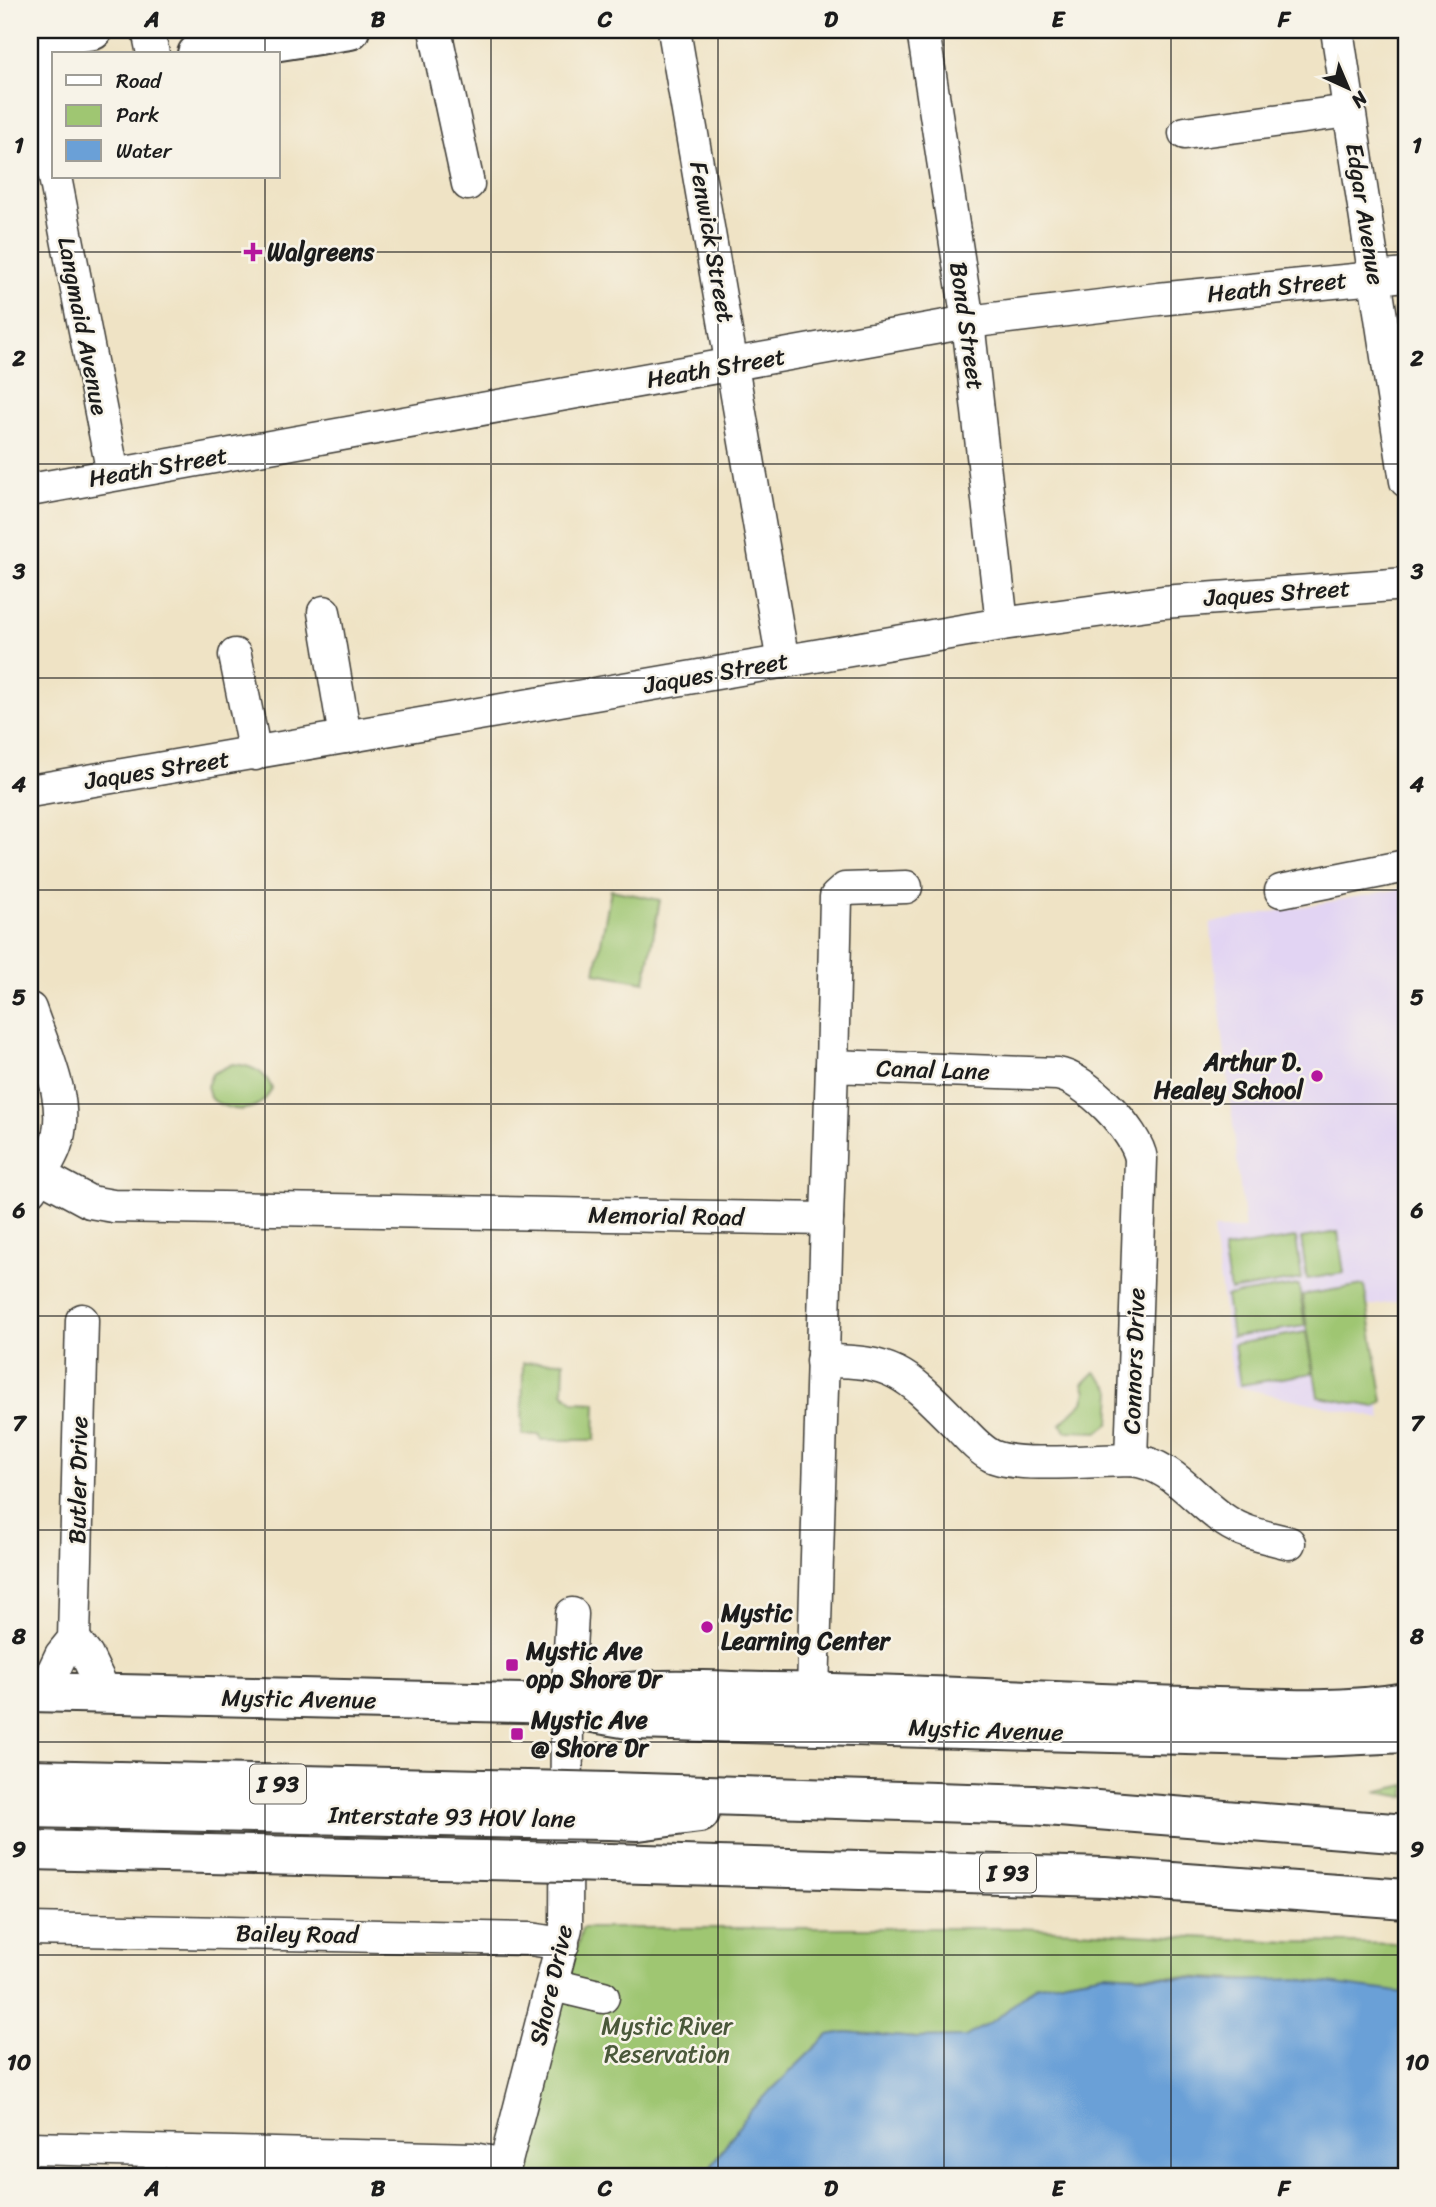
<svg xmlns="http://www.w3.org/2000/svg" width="1436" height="2207" viewBox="0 0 1436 2207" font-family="Sriracha,sans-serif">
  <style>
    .built { fill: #e2d4f3 }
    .green { fill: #9fc672; stroke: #5e7147; stroke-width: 2 }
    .water { fill: #6aa0d7; stroke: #435e7a; stroke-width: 2 }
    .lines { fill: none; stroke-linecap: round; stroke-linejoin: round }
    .minor-casing { stroke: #3c3a35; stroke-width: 35 }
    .major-casing { stroke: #3c3a35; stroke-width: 42 }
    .highway-casing { stroke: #3c3a35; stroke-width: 42 }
    .minor { stroke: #fff; stroke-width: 32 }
    .major { stroke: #fff; stroke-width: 38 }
    .highway { stroke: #fff; stroke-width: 38 }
    .highway-bridge-casing { stroke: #3c3a35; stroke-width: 42; stroke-linecap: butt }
    .highway-bridge { stroke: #fff; stroke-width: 38 }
    .grid { fill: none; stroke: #1c1c1c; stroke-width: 2; stroke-opacity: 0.55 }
    .poi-dot { fill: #b5179e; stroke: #f7f3e8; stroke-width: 2.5 }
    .labels { text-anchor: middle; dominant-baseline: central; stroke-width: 5; stroke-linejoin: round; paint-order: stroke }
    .shield { fill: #f7f3e8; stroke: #5e5c59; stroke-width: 2 }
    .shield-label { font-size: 23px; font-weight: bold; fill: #1c1c1c }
    .street-label { font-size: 24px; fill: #1c1c1c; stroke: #f7f3e8 }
    .poi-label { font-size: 24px; font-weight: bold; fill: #1c1c1c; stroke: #f7f3e8; text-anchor: start }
    .park-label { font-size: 24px; fill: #4a583a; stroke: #f7f3e8 }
    .neatline { fill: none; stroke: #1c1c1c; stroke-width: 2.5 }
    .grid-label { font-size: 23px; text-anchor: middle; font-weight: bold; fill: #1c1c1c }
  </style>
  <rect width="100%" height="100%" fill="#f7f3e8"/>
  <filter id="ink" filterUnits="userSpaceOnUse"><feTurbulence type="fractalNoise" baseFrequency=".0143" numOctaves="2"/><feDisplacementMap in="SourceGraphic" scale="14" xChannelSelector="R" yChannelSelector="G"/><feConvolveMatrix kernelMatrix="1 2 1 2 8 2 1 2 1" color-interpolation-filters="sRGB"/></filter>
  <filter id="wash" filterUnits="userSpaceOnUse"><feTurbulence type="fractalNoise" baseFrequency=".00686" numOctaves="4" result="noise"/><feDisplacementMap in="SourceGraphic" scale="28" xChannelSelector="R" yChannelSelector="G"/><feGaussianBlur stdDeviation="1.57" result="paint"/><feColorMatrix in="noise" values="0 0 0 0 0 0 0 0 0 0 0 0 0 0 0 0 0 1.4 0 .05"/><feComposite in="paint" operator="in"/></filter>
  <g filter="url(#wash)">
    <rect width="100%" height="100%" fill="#efe3c5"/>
    <path class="built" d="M1406 888V1300L1363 1307 1382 1419 1234 1386 1213 1229H1245L1210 923Z"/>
    <g class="green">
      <path d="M611 890 660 900 645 982 595 973Z"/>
      <path d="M232 1064C251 1065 266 1071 272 1089 258 1115 231 1114 210 1098L207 1086 212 1074Z"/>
      <path d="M1338 1232 1344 1273 1307 1279 1301 1238Z"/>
      <path d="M1296 1238 1302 1279 1230 1291 1223 1249Z"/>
      <path d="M1299 1285 1305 1326 1232 1337 1226 1296Z"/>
      <path d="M1364 1285 1383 1401 1375 1407 1318 1397 1302 1295Z"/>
      <path d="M1306 1332 1313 1373 1240 1385 1234 1344Z"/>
      <path d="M564 1361 563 1392 574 1402 596 1403 595 1440H541L540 1435H522L523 1363Z"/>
      <path d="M1095 1372 1112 1391 1110 1423 1098 1432 1066 1431 1060 1424 1083 1402 1086 1391 1083 1384Z"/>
      <path d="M1406 1785V1797L1375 1792Z"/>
      <path d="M582 1928H1018L1290 1942 1406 1944V1993L1327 1984 1104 1973 1035 1986 999 2017 965 2037 916 2038 846 2032 828 2035 749 2112 704 2177H517Z"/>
      <path d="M30 2170 94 2171V2177H30Z"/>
    </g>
    <path class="water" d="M1104 1973 1231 1981 1296 1979 1406 1993V2177H704L749 2112 828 2035 846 2032 916 2038 965 2037 999 2017 1035 1986Z"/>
  </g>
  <g filter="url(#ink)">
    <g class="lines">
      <g class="minor-casing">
        <g id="minor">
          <path d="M148 30 153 54"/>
          <path d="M435 30 468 184"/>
          <path d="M674 30 783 662"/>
          <path d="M923 30 968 322 1002 624"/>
          <path d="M1337 30 1406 481"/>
          <path d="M34 73 54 173"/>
          <path d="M1185 133 1349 111"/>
          <path d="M55 177 113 474"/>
          <path d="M30 490 968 322 1158 299 1406 275"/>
          <path d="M324 612 345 737"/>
          <path d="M235 655 255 754"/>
          <path d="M30 791 1002 624 1163 602 1406 584"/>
          <path d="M1281 891 1406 866"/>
          <path d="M30 1009C44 1051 72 1103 55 1147 49 1163 39 1177 30 1190"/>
          <path d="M832 1066 836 897 845 889 906 887"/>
          <path d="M40 1175 90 1202 113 1206 827 1219 813 1692"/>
          <path d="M827 1219 832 1066 1057 1074C1084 1077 1137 1131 1141 1159L1131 1460"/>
          <path d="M822 1361C895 1360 907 1375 956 1424 967 1435 978 1449 992 1456 1018 1468 1099 1460 1131 1460 1171 1463 1195 1501 1226 1521 1245 1534 1268 1537 1289 1543"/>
          <path d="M74 1639 87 1656 105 1693"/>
          <path d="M43 1693 61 1655 74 1639 82 1320"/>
          <path d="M30 1929 530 1939 563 1944"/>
          <path d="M553 1985 603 1997"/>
          <path d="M30 2148 473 2159 505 2165"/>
          <path d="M502 2177 566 1928 567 1704 572 1614"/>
        </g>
      </g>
      <g class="major-casing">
        <g id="major">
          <path d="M30 40 93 30"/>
          <path d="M197 54 350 30"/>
          <path d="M30 74 54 70"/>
          <path d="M30 1692 567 1704 593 1713 635 1720 1296 1738 1406 1733"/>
          <path d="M567 1704C633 1683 703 1691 772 1692 911 1693 1050 1702 1190 1706 1261 1708 1336 1714 1406 1702"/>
        </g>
      </g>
      <g class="highway-casing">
        <g id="highway">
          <path d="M30 1779 526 1790"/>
          <path d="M611 1792 1033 1805 1406 1834"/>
          <path d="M30 1808 526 1819"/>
          <path d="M610 1820 638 1821 700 1813"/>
          <path d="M30 1850 525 1861"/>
          <path d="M609 1863 1104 1877 1406 1899"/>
        </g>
      </g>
      <use href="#minor" class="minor"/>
      <use href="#major" class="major"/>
      <use href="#highway" class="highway"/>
      <g class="highway-bridge-casing">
        <g id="highway-bridge">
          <path d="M526 1790 611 1792"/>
          <path d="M526 1819 610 1820"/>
          <path d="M525 1861 609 1863"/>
        </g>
      </g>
      <use href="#highway-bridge" class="highway-bridge"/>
    </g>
  </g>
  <path class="grid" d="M265 30V54M491 30V2177M718 30V2177M944 30V2177M1171 30V2177M265 177V2177M30 252H1406M30 464H1406M30 678H1406M30 890H1406M30 1104H1406M30 1316H1406M30 1530H1406M30 1742H1406M30 1955H1406"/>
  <g class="poi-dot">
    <path d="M249.5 241.5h7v7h7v7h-7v7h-7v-7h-7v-7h7z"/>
    <circle cx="1317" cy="1076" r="7"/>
    <circle cx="707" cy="1627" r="7"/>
    <rect x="505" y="1658" width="14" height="14" rx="3.5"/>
    <rect x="510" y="1727" width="14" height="14" rx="3.5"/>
  </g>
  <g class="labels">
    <g class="shield">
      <rect x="250" y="1764.5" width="56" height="39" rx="5"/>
      <rect x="980" y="1853.5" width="56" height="39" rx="5"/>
    </g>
    <g class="shield-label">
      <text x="278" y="1784">I 93</text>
      <text x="1008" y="1873">I 93</text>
    </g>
    <g class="street-label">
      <text transform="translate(1365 214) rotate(81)">Edgar Avenue</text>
      <text transform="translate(712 242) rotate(80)">Fenwick Street</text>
      <text transform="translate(1277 287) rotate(-6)">Heath Street</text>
      <text transform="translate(83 326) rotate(79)">Langmaid Avenue</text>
      <text transform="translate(967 326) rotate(82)">Bond Street</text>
      <text transform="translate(716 368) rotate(-10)">Heath Street</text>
      <text transform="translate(158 467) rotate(-10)">Heath Street</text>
      <text transform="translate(1277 593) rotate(-4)">Jaques Street</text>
      <text transform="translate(716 673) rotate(-10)">Jaques Street</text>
      <text transform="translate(157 770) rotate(-9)">Jaques Street</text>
      <text transform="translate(933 1070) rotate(2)">Canal Lane</text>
      <text transform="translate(666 1216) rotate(1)">Memorial Road</text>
      <text transform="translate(1134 1361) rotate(-88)">Connors Drive</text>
      <text transform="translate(78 1480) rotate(-89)">Butler Drive</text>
      <text transform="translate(299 1699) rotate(1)">Mystic Avenue</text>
      <text transform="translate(986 1730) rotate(2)">Mystic Avenue</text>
      <text transform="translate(452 1817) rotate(1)">Interstate 93 HOV lane</text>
      <text transform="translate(297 1934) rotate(1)">Bailey Road</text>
      <text transform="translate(551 1985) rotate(-77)">Shore Drive</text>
    </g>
    <g class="poi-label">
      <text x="267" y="252">Walgreens</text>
      <text x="1303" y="1062" text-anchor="end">Arthur D.<tspan x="1303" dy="28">Healey School</tspan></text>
      <text x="721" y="1613">Mystic<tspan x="721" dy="28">Learning Center</tspan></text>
      <text x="526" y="1651">Mystic Ave<tspan x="526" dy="28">opp Shore Dr</tspan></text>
      <text x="531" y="1720">Mystic Ave<tspan x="531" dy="28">@ Shore Dr</tspan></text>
    </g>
    <g class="park-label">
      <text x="667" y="2026">Mystic River<tspan x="667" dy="28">Reservation</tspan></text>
    </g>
  </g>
  <rect width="1436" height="2207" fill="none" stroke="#f7f3e8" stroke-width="77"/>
  <rect x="52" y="52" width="228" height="126" fill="#f7f3e8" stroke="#9f9d96" stroke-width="2"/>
  <rect x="66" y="75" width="35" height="10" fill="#ffffff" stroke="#9f9d96" stroke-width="2"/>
  <text x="116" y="88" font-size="21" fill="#1c1c1c">Road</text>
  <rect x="66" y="105" width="35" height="21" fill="#9fc672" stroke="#9f9d96" stroke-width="2"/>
  <text x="116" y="122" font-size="21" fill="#1c1c1c">Park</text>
  <rect x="66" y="140" width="35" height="21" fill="#6aa0d7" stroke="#9f9d96" stroke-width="2"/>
  <text x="116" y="158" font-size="21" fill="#1c1c1c">Water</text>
  <g transform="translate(1348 88) rotate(136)" stroke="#f7f3e8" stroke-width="5" paint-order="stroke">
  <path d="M0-5L12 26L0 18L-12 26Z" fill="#1c1c1c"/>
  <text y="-10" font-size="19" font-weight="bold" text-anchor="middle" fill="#1c1c1c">N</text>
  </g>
  <rect x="38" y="38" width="1360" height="2130" class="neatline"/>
  <g class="grid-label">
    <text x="152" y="27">A</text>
    <text x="378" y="27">B</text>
    <text x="605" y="27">C</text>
    <text x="831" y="27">D</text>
    <text x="1058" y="27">E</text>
    <text x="1284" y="27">F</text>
    <text x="19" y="153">1</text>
    <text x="1417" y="153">1</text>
    <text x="19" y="366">2</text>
    <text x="1417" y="366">2</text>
    <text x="19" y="579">3</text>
    <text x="1417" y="579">3</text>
    <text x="19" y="792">4</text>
    <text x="1417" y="792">4</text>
    <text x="19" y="1005">5</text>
    <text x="1417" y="1005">5</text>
    <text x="19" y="1218">6</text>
    <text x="1417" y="1218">6</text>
    <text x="19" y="1431">7</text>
    <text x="1417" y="1431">7</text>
    <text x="19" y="1644">8</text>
    <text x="1417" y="1644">8</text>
    <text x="19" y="1857">9</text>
    <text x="1417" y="1857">9</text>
    <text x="19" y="2070">10</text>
    <text x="1417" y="2070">10</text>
    <text x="152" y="2196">A</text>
    <text x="378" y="2196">B</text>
    <text x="605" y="2196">C</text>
    <text x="831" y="2196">D</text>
    <text x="1058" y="2196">E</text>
    <text x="1284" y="2196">F</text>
  </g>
</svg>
